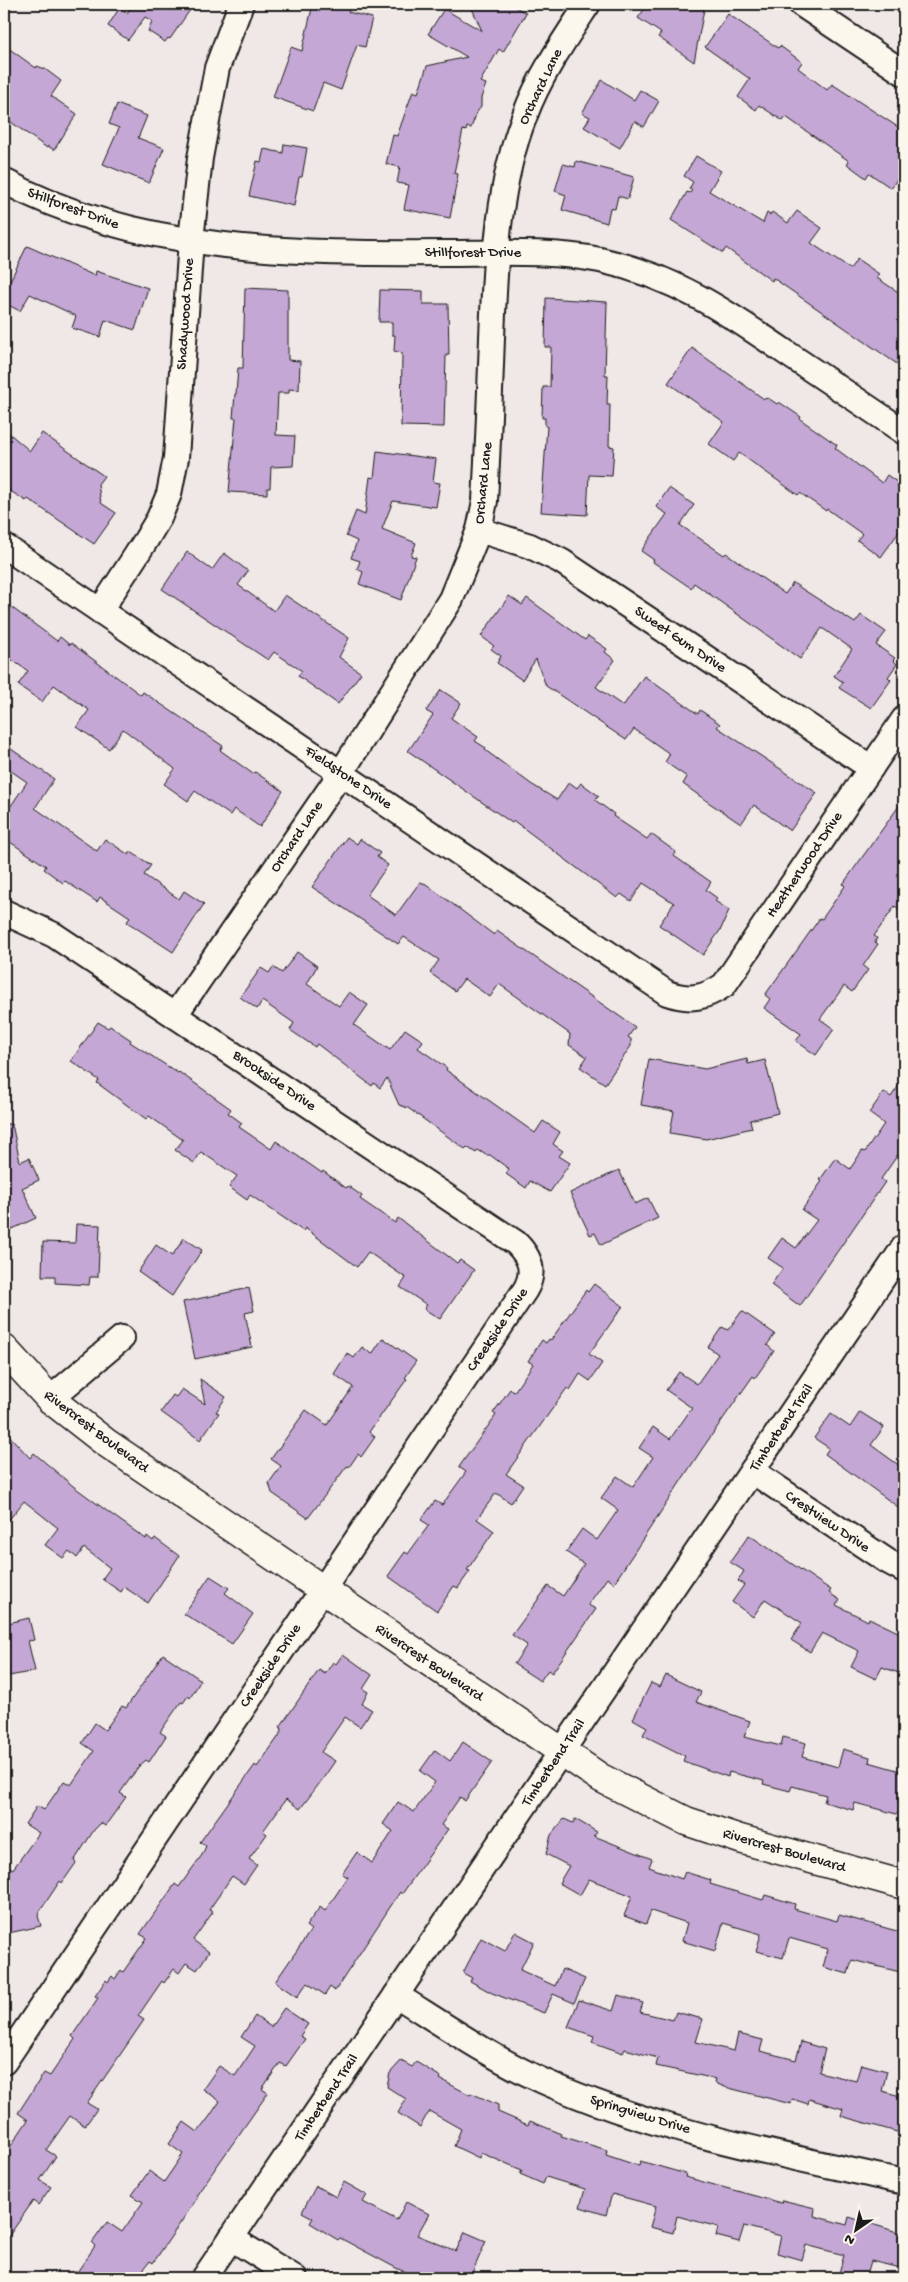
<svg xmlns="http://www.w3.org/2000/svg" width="908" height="2282" viewBox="0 0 908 2282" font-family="'Gochi Hand',sans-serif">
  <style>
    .building { fill: #c4a7d4; stroke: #1c1c1c }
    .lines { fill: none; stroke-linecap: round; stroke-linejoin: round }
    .minor-casing { stroke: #1c1c1c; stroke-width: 28 }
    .tertiary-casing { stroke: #1c1c1c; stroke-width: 31 }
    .minor { stroke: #fbf7ec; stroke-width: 24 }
    .tertiary { stroke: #fbf7ec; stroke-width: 28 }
    .labels { text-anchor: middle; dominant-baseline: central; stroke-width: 4.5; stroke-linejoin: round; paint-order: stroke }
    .street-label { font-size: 15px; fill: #1c1c1c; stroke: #fbf7ec }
  </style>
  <rect width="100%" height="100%" fill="#f0e7e7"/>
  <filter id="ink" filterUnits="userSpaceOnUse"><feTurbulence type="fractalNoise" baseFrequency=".02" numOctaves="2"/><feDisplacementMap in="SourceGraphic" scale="10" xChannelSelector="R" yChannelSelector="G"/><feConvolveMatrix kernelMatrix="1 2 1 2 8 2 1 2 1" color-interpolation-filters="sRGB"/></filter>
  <g filter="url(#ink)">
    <g class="building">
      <path d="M122 4H194L170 39 168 38 165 42 148 31 152 21 145 17 128 40 108 26 120 7 127 13 130 9Z"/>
      <path d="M313 4H350L348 12 372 18 365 47 357 45 341 90 323 83 313 111 273 97 291 47 302 51Z"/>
      <path d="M470 4H510L526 13 503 52 499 49 480 82 486 84 481 98V107L477 112 471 128 467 127 466 131 463 130 454 173 458 174 450 218 404 209 409 185 397 183 400 167 386 164 393 135 397 136 413 91 418 93 427 66 467 57 428 34 444 9 482 31Z"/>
      <path d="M648 4H705L694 62 658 37 661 33 638 18Z"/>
      <path d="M728 14 778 48 780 46 802 62 798 68 827 90 832 84 904 131V169L891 188 869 173 866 178 847 164 849 161 786 117 783 121 759 105 756 110 738 97 750 79 705 47Z"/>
      <path d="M4 45 36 68 37 66 45 69 61 81 51 96 77 114 54 150 48 146 47 148 4 117Z"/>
      <path d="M602 80 634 100 640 90 659 101 644 127 635 121 620 148 584 127 590 117 582 113Z"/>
      <path d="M117 104 147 116 138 138 164 148 149 183 103 164 119 128 109 124Z"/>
      <path d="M284 144 307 148 302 177H299L294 206 249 196 254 174 257 161 261 162 264 149 283 153Z"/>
      <path d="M696 156 721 171 709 191 763 223 767 213 770 215 772 212 788 223 797 211 822 228 811 243 850 269 857 259 879 274 877 278 901 294 898 298 904 302V353L897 364 773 278 772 281 726 248 723 253 671 220 687 192 690 193 692 190 689 189 693 182 684 176Z"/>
      <path d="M576 161 634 177 628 199 618 196 615 209 610 208 607 223 562 210 566 195 555 191 563 164 575 167Z"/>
      <path d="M27 246 95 276 96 271 148 288 135 330 105 320 100 337 72 328 76 316 30 294 20 311 4 303V278L10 281Z"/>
      <path d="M245 288 288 290V360L300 361 299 390 289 389V393H278L276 435 295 436 293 466 271 467 270 488H267V494L229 492 236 418H233L235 394H236L238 368H243Z"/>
      <path d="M380 290 423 291V304H448L449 355H446L444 427 401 426 402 353 394 351 395 335H392V322H379Z"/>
      <path d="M546 298 607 302 605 375H608L607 405H610L609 446 614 447 612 476 589 475 587 515 541 512 547 426H545V418H542L543 387H550L551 347H545Z"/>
      <path d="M692 348 764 399 768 398 777 404 779 402 801 417 800 419 837 445 835 448 882 483 887 475 904 487V525L881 557 857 540 862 534 827 509 826 511 800 493 798 495 739 453 733 461 709 444 724 422 668 383Z"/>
      <path d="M4 429 30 451 42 433 104 476 98 484 101 503 116 513 94 544 28 499 26 501 4 487Z"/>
      <path d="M377 451 436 459 433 482 440 483 436 507 393 501 382 529 416 543 411 556 416 557 401 600 359 584 363 572 357 569 360 561 351 558 357 541 346 536 356 511 365 515 370 477 374 478Z"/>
      <path d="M669 488 694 505 680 525 724 555 726 553 785 594 793 583 855 623 861 615 886 632 876 645 895 658 893 660 897 664 888 677 891 680 871 708 839 688 843 682 834 676 852 649 822 628 800 659 694 583 691 588 653 562 654 560 641 551 667 514 656 507Z"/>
      <path d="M187 552 212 570 224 553 248 571 238 585 274 611 285 595 349 638 339 657 361 673 338 704 298 676 302 671 274 652 268 660 162 589Z"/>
      <path d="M509 596 522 605 527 598 585 640 588 636 607 649 605 652 615 660 596 687 623 706 644 676 698 714 700 710 720 724 717 727 817 793 790 831 754 805 741 824 708 802 683 784 687 777 665 762 670 754 634 729 626 740 546 686 536 659 522 680 497 663 501 656 491 649 494 646 481 636Z"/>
      <path d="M11 607 57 641 60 637 70 645 71 643 141 695 143 692 223 746 220 750 253 774 255 772 283 791 260 827 234 809 230 815 195 791 188 801 164 784 175 769 123 729 109 749 77 727 89 710 54 685 42 702 18 685 28 671 6 656 4 650V618Z"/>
      <path d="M441 690 461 703 451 718 478 737 475 741 486 748 485 750 531 784 557 800 569 782 577 788 581 783 599 796 595 800 614 814 613 816 647 839 651 834 676 852 674 856 711 882 706 890 717 898 715 901 729 910 721 929 703 955 659 925 674 903 643 883 631 901 621 894 617 898 514 821 512 823 408 751 433 715 426 711Z"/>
      <path d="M4 744 54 779 35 808 97 851 105 839 129 855 131 852 151 865 144 875 179 899 184 891 204 904 173 952 127 922 130 917 100 897 97 902 65 881 63 883 44 869 46 866 4 838V816L27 782 4 766Z"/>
      <path d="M904 799V913L895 906 874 936 877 938 875 942 878 944 863 966 868 970 852 992 844 986 820 1019 834 1029 816 1055 796 1041 801 1034 764 1008 770 999 765 995 820 918 822 919 845 886 843 884Z"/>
      <path d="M347 837 357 844 360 839 380 853 377 857 388 865 367 895 396 915 420 882 426 884 494 935 497 931 635 1027 628 1037 631 1039V1046L605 1084 580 1067 587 1057 569 1045 570 1034 499 984 490 997 464 979 455 991 430 973 439 960 404 937 398 944 312 887Z"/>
      <path d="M297 952 317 966 307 984 339 1006 349 992 368 1005 354 1025 390 1050 405 1029 423 1041 418 1048 447 1068 446 1070 535 1133 543 1121 560 1132 553 1144 563 1151 559 1156 570 1163 550 1192 530 1181 526 1188 506 1174 509 1169 490 1155H486L478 1150 476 1153 467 1147 465 1149 408 1108 399 1105 387 1078 380 1088 374 1083 372 1086 317 1044 315 1047 290 1030 294 1023 262 1001 257 1009 240 997 261 968 269 973 273 967 282 973Z"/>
      <path d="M98 1022 108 1028 110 1026 131 1040 130 1042 178 1073 179 1072 231 1109 228 1113 242 1123 239 1127 271 1149 276 1141 322 1173 323 1171 346 1188 348 1186 362 1196 360 1199 395 1223 398 1218 457 1263 460 1260 474 1270 440 1319 424 1309 427 1305 400 1287 406 1278 368 1252 357 1267 305 1228 303 1231 250 1195 247 1200 229 1187 237 1176 201 1152 194 1163 175 1150 183 1140 149 1116 146 1119 97 1083 99 1080 71 1061Z"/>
      <path d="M649 1059 705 1069 747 1059 748 1064 765 1060 778 1113 750 1120 752 1128 706 1139 670 1133 674 1111 641 1105Z"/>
      <path d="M904 1078V1146L881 1179 885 1182 800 1306 771 1285 783 1268 768 1258 782 1238 796 1248 817 1220 802 1210 822 1181 820 1180 835 1158 850 1169 862 1151 865 1152 884 1124 869 1113 884 1092 891 1097Z"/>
      <path d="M4 1124H12L20 1162 29 1158 39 1180 22 1188 36 1218 4 1233Z"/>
      <path d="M619 1170 635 1204 648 1198 658 1218 601 1245 595 1233 590 1235 570 1193Z"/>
      <path d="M76 1224 100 1225 98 1277H90L89 1285 55 1283V1276H42L43 1242 75 1243Z"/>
      <path d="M184 1238 202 1250 172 1296 138 1272 156 1245 172 1256Z"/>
      <path d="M594 1284 623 1306 589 1354 602 1363 590 1381 580 1374 570 1390 567 1388 506 1474 523 1485 511 1503 496 1493 477 1519 494 1531 467 1570 470 1571 458 1588 454 1586 437 1611 388 1576 405 1552 408 1554 429 1525 421 1520 435 1501 442 1505 466 1472 459 1467 496 1415 493 1413 510 1389 514 1392 533 1364 528 1361 542 1340 546 1343 549 1339 551 1340 586 1290 588 1292Z"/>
      <path d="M249 1288 254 1311 245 1313 252 1347 195 1359 183 1302Z"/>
      <path d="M742 1311 775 1334 767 1345 774 1351 755 1378 753 1376 702 1449 614 1583 607 1578 588 1605 596 1609 552 1673 548 1670 540 1681 514 1664 527 1645 512 1635 548 1586 563 1596 584 1564 566 1552 582 1529 597 1540 618 1510 601 1498 617 1476 633 1487 653 1457 639 1448 653 1427 670 1439 692 1408 666 1390 679 1372 697 1384 718 1354 708 1347 722 1327 728 1330Z"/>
      <path d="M383 1338 416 1361 405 1378 407 1379 369 1432 375 1437 361 1457 358 1454 349 1467 347 1466 308 1518 272 1493 269 1483 281 1466 271 1459 306 1410 327 1425 353 1387 334 1374 347 1353 354 1358 362 1347 372 1354Z"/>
      <path d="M200 1379 226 1397 216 1412 219 1413 200 1440 161 1412 173 1395 176 1397 182 1389 205 1404Z"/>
      <path d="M860 1412 884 1427 871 1445 904 1469V1499L898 1507 825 1454 829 1448 814 1438 831 1414 850 1427Z"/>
      <path d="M4 1430 30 1458 34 1453 73 1486 111 1514 146 1539 147 1536 153 1541 155 1538 179 1556 148 1603 124 1587 121 1592 102 1579 110 1568 84 1548 77 1558 69 1551 63 1558 45 1545 58 1528 24 1501 4 1526Z"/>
      <path d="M749 1535 831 1590 829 1593 840 1600 836 1605 868 1621 869 1618 904 1635V1675L882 1667 876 1679 851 1667 859 1651 822 1633 810 1652 791 1640 802 1623 765 1599 753 1617 732 1602 744 1585 738 1581 744 1571 730 1562Z"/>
      <path d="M210 1576 229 1588 225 1593 253 1614 232 1644 184 1614Z"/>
      <path d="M29 1618 34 1640 28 1641 35 1671 4 1677V1624Z"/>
      <path d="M163 1654 201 1680 190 1698 188 1696 183 1703 181 1702 160 1732 166 1736 149 1762 146 1760 139 1766 120 1793 126 1797 105 1826 101 1823 94 1830 74 1861 76 1863 62 1883 60 1881 40 1911 38 1916 41 1926 4 1934V1863L13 1869 39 1833 25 1824 37 1806 44 1810 64 1781 71 1785 94 1751 82 1743 95 1723 105 1730 122 1706 126 1708Z"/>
      <path d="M343 1654 372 1675 363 1689 368 1692 362 1704 372 1710 360 1727 345 1717 321 1752 335 1761 322 1780 300 1809 286 1799 263 1831 267 1834 249 1859 257 1865 244 1884 232 1876 209 1910 213 1912 193 1940 209 1952 197 1970 186 1963 179 1973 174 1969 164 1983 162 1981 138 2016 144 2020 87 2103 97 2109 85 2126 70 2116 46 2150 56 2156 40 2180 51 2187 38 2205 33 2201 4 2243V2156L28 2120 18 2113 44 2073 50 2076 75 2039 72 2036 98 1998 95 1996 106 1980 108 1982 112 1976 115 1979 121 1970 123 1972 147 1938 140 1934 175 1884 179 1887 202 1855 206 1846 200 1842 255 1765 257 1767 279 1736 282 1728 280 1727 319 1670 325 1674 333 1662 336 1664Z"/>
      <path d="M666 1675 701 1692 696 1702 750 1721 744 1737 781 1746 783 1737 806 1743 802 1757 838 1767 843 1749 870 1757 869 1762 904 1772V1816L855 1803 853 1810 824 1802 826 1795 792 1786 790 1791 763 1784 764 1781 729 1772 728 1777 683 1761 685 1756 643 1735 647 1727 633 1719 651 1683 660 1687Z"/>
      <path d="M463 1742 492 1762 465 1801 460 1797 441 1825 448 1829 402 1894 400 1892 335 1991 330 1987 325 1995 307 1983 297 1997 275 1982 311 1930 306 1926 320 1907 325 1911 348 1877 342 1874 357 1852 372 1863 393 1831 383 1824 398 1802 414 1812 435 1782 420 1771 435 1750 450 1761Z"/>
      <path d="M564 1819 573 1823 575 1819 597 1832 594 1836 652 1859 649 1867 682 1879 685 1872 711 1880 710 1884 763 1900 765 1895 795 1904 794 1909 837 1921 839 1915 904 1933V1973L852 1960 848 1974 823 1967 828 1949 789 1938 783 1958 756 1951 761 1934 723 1923 715 1951 682 1941 687 1923 651 1911 646 1924 624 1916 632 1896 589 1879 580 1895 559 1883 569 1866 546 1854 551 1835Z"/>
      <path d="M515 1932 534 1942 520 1970 555 1986 562 1969 585 1979 574 2003 553 1994 544 2013 492 1993 470 1981 472 1978 463 1973 481 1938 505 1951Z"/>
      <path d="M618 1995 643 2003 640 2012 673 2020 676 2012 703 2019 696 2042 734 2051 738 2034 763 2040 760 2051 796 2060 801 2042 825 2049 819 2072 856 2081 861 2064 887 2071 882 2091 904 2097V2134L841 2116 843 2109 809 2099 808 2104 792 2099 791 2104 725 2087 715 2083 716 2079 656 2066 658 2058 625 2049 623 2053 592 2042 594 2036 568 2027 579 2000 613 2011Z"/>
      <path d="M284 2008 308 2024 300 2036 305 2039 286 2066 280 2063 262 2089 268 2093 196 2196 198 2197 153 2263 150 2261 137 2278H73L95 2246 92 2243 107 2222 122 2232 143 2202 132 2195 149 2171 164 2182 183 2154 169 2144 184 2122 198 2132 210 2116 220 2101 203 2089 219 2066 235 2076 255 2046 241 2037 255 2016 271 2027Z"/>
      <path d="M401 2061 412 2067 416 2062 441 2077 440 2079 470 2095 471 2093 498 2105V2112L528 2125 530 2121 562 2134 561 2136 607 2150 606 2155 639 2166 640 2161 686 2174 685 2177 781 2203 782 2200 815 2208 814 2216 847 2225 849 2217 904 2234V2269L871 2261 866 2278H860L839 2273 844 2255 806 2245 802 2260 777 2253 781 2236 744 2226 739 2242 716 2236 718 2227 677 2216 673 2233 650 2227 656 2206 612 2194 606 2215 580 2207 585 2189 546 2177 543 2184 520 2174 522 2170 481 2153 479 2158 454 2146 461 2129 429 2111 420 2127 398 2113 406 2099 387 2087 390 2073Z"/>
      <path d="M344 2182 367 2195 363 2202 397 2220 406 2202 429 2214 417 2235 456 2251 465 2232 486 2241 470 2278H420L396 2268 340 2238 338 2240 310 2223 313 2218 302 2212 316 2186 336 2197Z"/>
    </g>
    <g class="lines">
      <g class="minor-casing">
        <g id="minor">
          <path d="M801 4 904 73"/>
          <path d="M4 181C137 253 298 254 446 253 497 253 550 250 600 260 674 276 727 312 788 354 827 380 866 406 904 432"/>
          <path d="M479 530 530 546 561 561 871 768"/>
          <path d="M4 546 667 993C690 1001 705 998 724 985L904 719"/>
          <path d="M100 611 146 540 159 518 169 494 176 458 191 240 200 158 217 68 241 4"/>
          <path d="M4 912 54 935 516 1243C530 1257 536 1271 525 1290L4 2062"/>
          <path d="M175 1015 341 773 451 599 479 530 485 501C488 447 490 393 492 338 495 263 497 186 525 115 540 75 565 39 588 4"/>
          <path d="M50 1399 122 1338"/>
          <path d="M752 1471 887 1561 904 1570"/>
          <path d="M396 1995C444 2025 492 2058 543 2081 657 2132 783 2155 904 2182"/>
          <path d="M231 2238 295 2278"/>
          <path d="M204 2278 904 1247"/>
        </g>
      </g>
      <g class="tertiary-casing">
        <path id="tertiary" d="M4 1349 50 1399 105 1442 601 1778 686 1821 740 1839 904 1885"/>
      </g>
      <use href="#minor" class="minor"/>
      <use href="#tertiary" class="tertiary"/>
    </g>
  </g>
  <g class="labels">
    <g class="street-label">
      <text transform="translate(541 87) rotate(-64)">Orchard Lane</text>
      <text transform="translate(73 209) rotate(20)">Stillforest Drive</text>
      <text x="473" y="253">Stillforest Drive</text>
      <text transform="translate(186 314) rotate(-86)">Shadywood Drive</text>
      <text transform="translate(484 483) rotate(-84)">Orchard Lane</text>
      <text transform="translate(680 640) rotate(34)">Sweet Gum Drive</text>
      <text transform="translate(348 778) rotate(34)">Fieldstone Drive</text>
      <text transform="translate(297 837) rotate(-56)">Orchard Lane</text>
      <text transform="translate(805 865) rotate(-56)">Heatherwood Drive</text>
      <text transform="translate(274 1081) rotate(34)">Brookside Drive</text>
      <text transform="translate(498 1330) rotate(-56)">Creekside Drive</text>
      <text transform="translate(782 1428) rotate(-56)">Timberbend Trail</text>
      <text transform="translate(96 1432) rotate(37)">Rivercrest Boulevard</text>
      <text transform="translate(827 1522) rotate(34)">Crestview Drive</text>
      <text transform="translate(429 1663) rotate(34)">Rivercrest Boulevard</text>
      <text transform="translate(271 1666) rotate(-56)">Creekside Drive</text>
      <text transform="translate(554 1763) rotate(-56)">Timberbend Trail</text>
      <text transform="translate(784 1851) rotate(16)">Rivercrest Boulevard</text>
      <text transform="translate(327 2098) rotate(-56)">Timberbend Trail</text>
      <text transform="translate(640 2115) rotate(17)">Springview Drive</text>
    </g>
  </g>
  <rect width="908" height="2282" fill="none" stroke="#fbf7ec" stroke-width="20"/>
  <rect x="10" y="10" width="888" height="2262" fill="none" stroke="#1c1c1c" stroke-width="2" filter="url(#ink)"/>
  <g transform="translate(856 2230) rotate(214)" stroke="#fbf7ec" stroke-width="4" paint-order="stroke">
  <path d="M0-4L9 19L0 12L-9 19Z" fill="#1c1c1c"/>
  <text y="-8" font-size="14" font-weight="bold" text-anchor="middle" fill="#1c1c1c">N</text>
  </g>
</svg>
